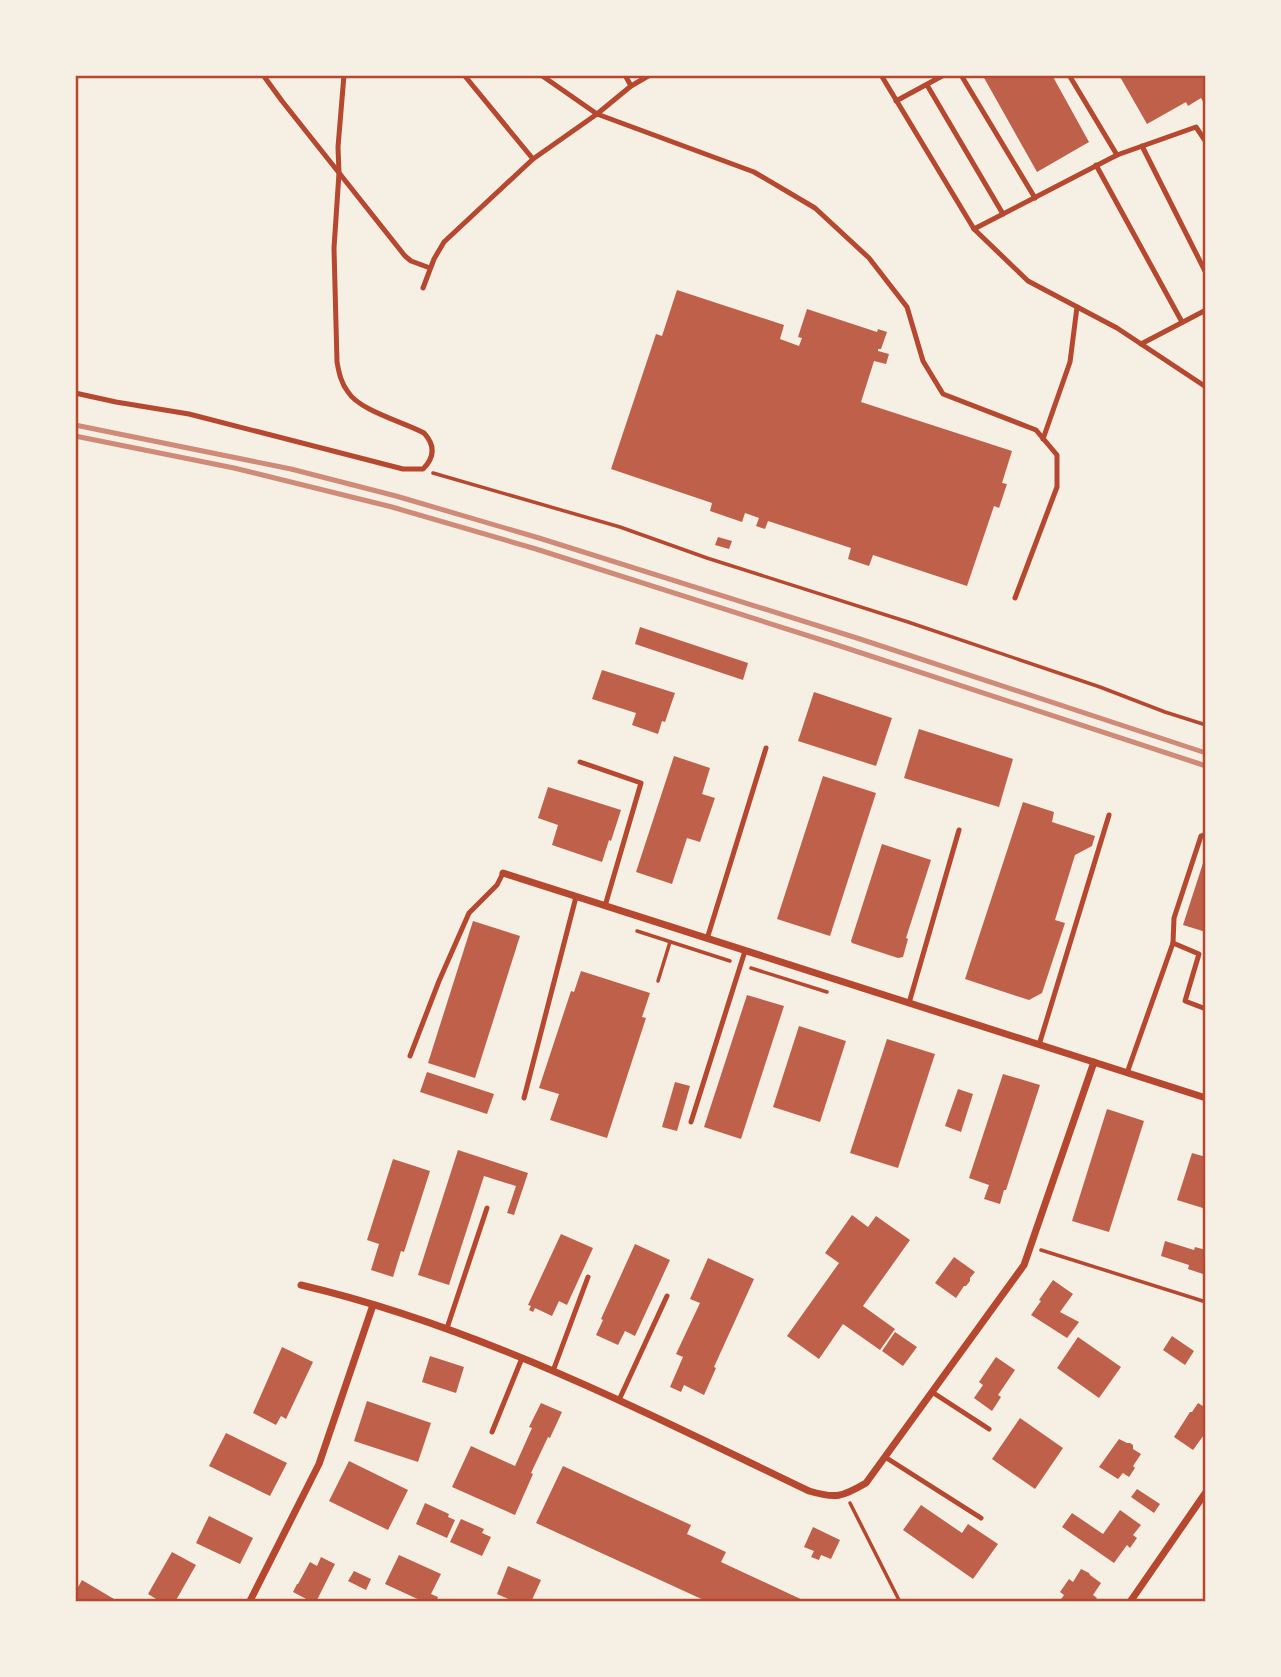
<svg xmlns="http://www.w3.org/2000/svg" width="1281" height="1677" viewBox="0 0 1281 1677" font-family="'Roboto Condensed',sans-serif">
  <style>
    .building { fill: #bf614a }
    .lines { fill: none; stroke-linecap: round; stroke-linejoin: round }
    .path { stroke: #b5482f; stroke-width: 3.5 }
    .service { stroke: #b5482f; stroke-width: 5 }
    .minor { stroke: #b5482f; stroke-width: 7 }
    .rail { stroke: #cf8b77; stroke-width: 5 }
    .neatline { fill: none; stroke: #b5482f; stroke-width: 2.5 }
  </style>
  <rect width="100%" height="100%" fill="#f6efe4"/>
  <g class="building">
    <path d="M984 75H1052L1089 142 1037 172 983 76Z"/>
    <path d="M1119 75H1206V107L1201 98 1188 106 1186 102 1147 124Z"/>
    <path d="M677 290 784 325 780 339 799 346 802 338 798 337 807 309 877 332 878 329 887 332 881 349H878V351L889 354 886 364 874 361 861 402 1012 451 1002 483 1007 484 999 508 994 506 967 586 873 555 869 566 848 559 851 548 768 521 765 529 756 526 759 518 745 513 742 522 710 511 712 503 611 469 656 334 662 336Z"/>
    <path d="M718 537 732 541 729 549 715 545Z"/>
    <path d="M640 627 748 663 743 680 635 644Z"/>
    <path d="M602 670 675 693 665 722 662 721 658 734 632 725 636 713 592 699Z"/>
    <path d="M814 692 892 718 876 766 798 741Z"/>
    <path d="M919 729 1013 759 999 807 904 778Z"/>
    <path d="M674 756 710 768 702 794 715 798 700 842 687 838 672 884 636 872Z"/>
    <path d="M823 776 876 793 830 936 777 919Z"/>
    <path d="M548 787 621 810 611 841 609 840 602 862 552 845 558 825 538 818Z"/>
    <path d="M1023 802 1054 812 1052 822 1095 836 1092 846 1075 855 1055 920 1065 923 1042 993 1029 1000 965 979Z"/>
    <path d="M882 844 931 860 906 938 908 939 903 957 898 958 852 943 851 941Z"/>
    <path d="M1204 860 1206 861V932L1183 925Z"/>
    <path d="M473 921 520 936 475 1078 428 1063Z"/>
    <path d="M581 971 650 993 642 1017 646 1018 607 1138 550 1120 559 1094 539 1088 571 991 574 992Z"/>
    <path d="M747 995 784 1006 741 1139 704 1127Z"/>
    <path d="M799 1026 846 1041 820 1122 773 1107Z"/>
    <path d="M887 1039 935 1054 898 1168 850 1153Z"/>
    <path d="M427 1072 494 1094 487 1114 420 1092Z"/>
    <path d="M1003 1074 1040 1085 1006 1190H1004L1000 1204 984 1199 989 1185 969 1178Z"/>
    <path d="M675 1082 690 1086 677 1131 662 1127Z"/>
    <path d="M958 1089 973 1094 961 1132 945 1126Z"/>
    <path d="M1107 1109 1144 1121 1109 1232 1072 1221Z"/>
    <path d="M458 1150 528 1173 514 1215 507 1213 516 1186 484 1176 449 1285 418 1275Z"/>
    <path d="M1192 1153 1206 1157V1209L1177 1200Z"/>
    <path d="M393 1159 430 1171 404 1252 401 1251 393 1277 371 1270 379 1244 367 1240Z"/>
    <path d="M852 1215 868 1227 876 1216 910 1240 863 1306 895 1329 880 1350 843 1324 819 1359 787 1336 839 1263 825 1253Z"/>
    <path d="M561 1234 593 1248 567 1305 559 1301 552 1316 535 1308 533 1312 529 1310 531 1306 528 1305Z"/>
    <path d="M1165 1241 1194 1250 1195 1247 1206 1250V1275L1188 1269 1189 1265 1161 1256Z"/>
    <path d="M635 1244 670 1260 635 1336 625 1331 618 1345 596 1335 603 1320 601 1319Z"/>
    <path d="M954 1257 975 1272 970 1278V1281L966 1286H964L956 1298 935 1283Z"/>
    <path d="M708 1258 754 1279 714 1367 716 1368 704 1395 684 1385 681 1392 670 1387 683 1357 676 1354 700 1303 690 1299Z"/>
    <path d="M1053 1280 1073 1294 1060 1312 1079 1322 1067 1338 1031 1315 1041 1301 1039 1300Z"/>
    <path d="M895 1332 917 1347 903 1366 882 1351Z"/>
    <path d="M1172 1336 1194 1351 1185 1365 1163 1350Z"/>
    <path d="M1078 1337 1121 1367 1099 1398 1057 1368Z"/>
    <path d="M282 1347 313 1362 286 1419 281 1416 276 1425 253 1413Z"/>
    <path d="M430 1356 464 1367 456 1393 422 1382Z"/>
    <path d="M996 1357 1015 1370 998 1395 1001 1397 992 1411 974 1398 983 1385 979 1382Z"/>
    <path d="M367 1401 431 1423 418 1462 354 1441Z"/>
    <path d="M541 1403 562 1412 550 1438 548 1437 531 1473 533 1474 515 1515 452 1487 471 1446 515 1466 532 1428 529 1427Z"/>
    <path d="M1198 1403 1206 1408V1432L1193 1450 1174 1437 1190 1412H1192Z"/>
    <path d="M1020 1418 1063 1448 1035 1489 992 1459Z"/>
    <path d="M226 1433 287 1463 270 1496 209 1466Z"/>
    <path d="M1119 1439 1127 1443H1130L1133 1445V1449L1141 1454 1133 1466 1135 1468 1129 1477 1123 1473 1118 1479 1099 1467Z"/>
    <path d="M349 1461 408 1490 388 1530 329 1501Z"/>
    <path d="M563 1466 691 1525 687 1534 726 1552 721 1562 807 1602H708L536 1523Z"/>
    <path d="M1137 1489 1160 1504 1154 1513 1131 1497Z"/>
    <path d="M425 1503 449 1514 448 1517 455 1520 447 1538 416 1524Z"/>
    <path d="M921 1505 962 1533 968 1524 998 1544 973 1579 903 1530Z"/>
    <path d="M1120 1510 1141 1525 1133 1535 1137 1538 1130 1548 1127 1545 1114 1563 1062 1527 1072 1513 1103 1534Z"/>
    <path d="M209 1516 253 1538 240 1564 196 1543Z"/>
    <path d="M461 1519 484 1529 482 1533 491 1537 482 1556 450 1542Z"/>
    <path d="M813 1527 840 1540 831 1559 821 1555 819 1560 811 1557 814 1551 804 1547Z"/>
    <path d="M172 1552 196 1565 175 1602H161L148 1594Z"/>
    <path d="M399 1555 441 1574 431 1594 438 1597 436 1602H424L385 1584Z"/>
    <path d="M321 1557 335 1564 316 1602H312L293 1592 297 1584H298L310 1562 317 1566Z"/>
    <path d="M508 1566 541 1580 531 1602H515L497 1594Z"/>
    <path d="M1081 1569 1089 1573 1090 1575 1101 1583 1093 1595 1097 1598 1094 1602H1059L1064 1595 1060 1592 1069 1579 1073 1582Z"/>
    <path d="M354 1571 371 1579 366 1590 348 1581Z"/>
    <path d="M82 1580 119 1602H75V1588L77 1589Z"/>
  </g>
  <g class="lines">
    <g class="path">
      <path d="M433 473 620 527 707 558 908 622 1100 687 1165 712 1206 725"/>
      <path d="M637 931 730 961"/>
      <path d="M751 968 827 992"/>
      <path d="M658 981 670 942"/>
      <path d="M1041 1250 1206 1302"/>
      <path d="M850 1503 900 1602"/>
    </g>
    <g class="service">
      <path d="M263 75 282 101 405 256 411 261 430 268"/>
      <path d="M541 75 597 114 754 172 815 208 869 258 907 307 923 361 943 394 1036 430 1057 455V487L1015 598"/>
      <path d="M625 75 631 86"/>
      <path d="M881 75 974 229"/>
      <path d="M961 75 1035 198"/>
      <path d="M1069 75 1117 155"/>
      <path d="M927 85 1003 214"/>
      <path d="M896 101 944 75"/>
      <path d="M1206 142 1196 127 1117 155 974 229 1028 281 1117 328 1206 387"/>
      <path d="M1142 146 1206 273"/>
      <path d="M533 159 597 114 631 86 650 75"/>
      <path d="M1096 165 1182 322"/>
      <path d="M423 288 434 259 444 242 533 159 464 75"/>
      <path d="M1141 344 1206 310"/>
      <path d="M75 393 116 402 189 414 403 469H423C435 457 435 445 424 433 404 422 360 411 348 392 341 383 339 373 337 362L334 248 339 173 338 147 344 75"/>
      <path d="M1043 439 1070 362 1077 307"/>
      <path d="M580 762 641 783 605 906"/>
      <path d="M707 939 766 748"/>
      <path d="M1173 943 1199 954 1185 1001 1206 1009"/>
      <path d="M909 1003 959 830"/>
      <path d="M1039 1045 1109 815"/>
      <path d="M410 1056 439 981 469 913 497 885 503 873"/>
      <path d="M1127 1073 1173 943 1174 918 1201 836 1206 834"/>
      <path d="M524 1098 576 897"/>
      <path d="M691 1122 745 951"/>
      <path d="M447 1328 487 1208"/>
      <path d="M553 1371 588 1277"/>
      <path d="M932 1392 989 1429"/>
      <path d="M619 1400 667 1296"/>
      <path d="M492 1432 522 1358"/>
      <path d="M885 1457 981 1518"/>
    </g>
    <g class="minor">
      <path d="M503 873 1206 1098"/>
      <path d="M301 1285C480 1327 644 1412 809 1491 836 1499 842 1497 866 1483L1024 1265 1094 1062"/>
      <path d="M250 1601 319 1464 373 1305"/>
      <path d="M1130 1602 1206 1492"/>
    </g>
    <g class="rail">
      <path d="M75 425 291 469 396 496 539 538 860 639 1206 753"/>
      <path d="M75 436 234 468 392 507 536 549 831 643 1206 766"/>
    </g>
  </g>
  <rect width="1281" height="1677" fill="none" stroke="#f6efe4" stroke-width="154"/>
  <rect x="77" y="77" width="1127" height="1523" class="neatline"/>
</svg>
